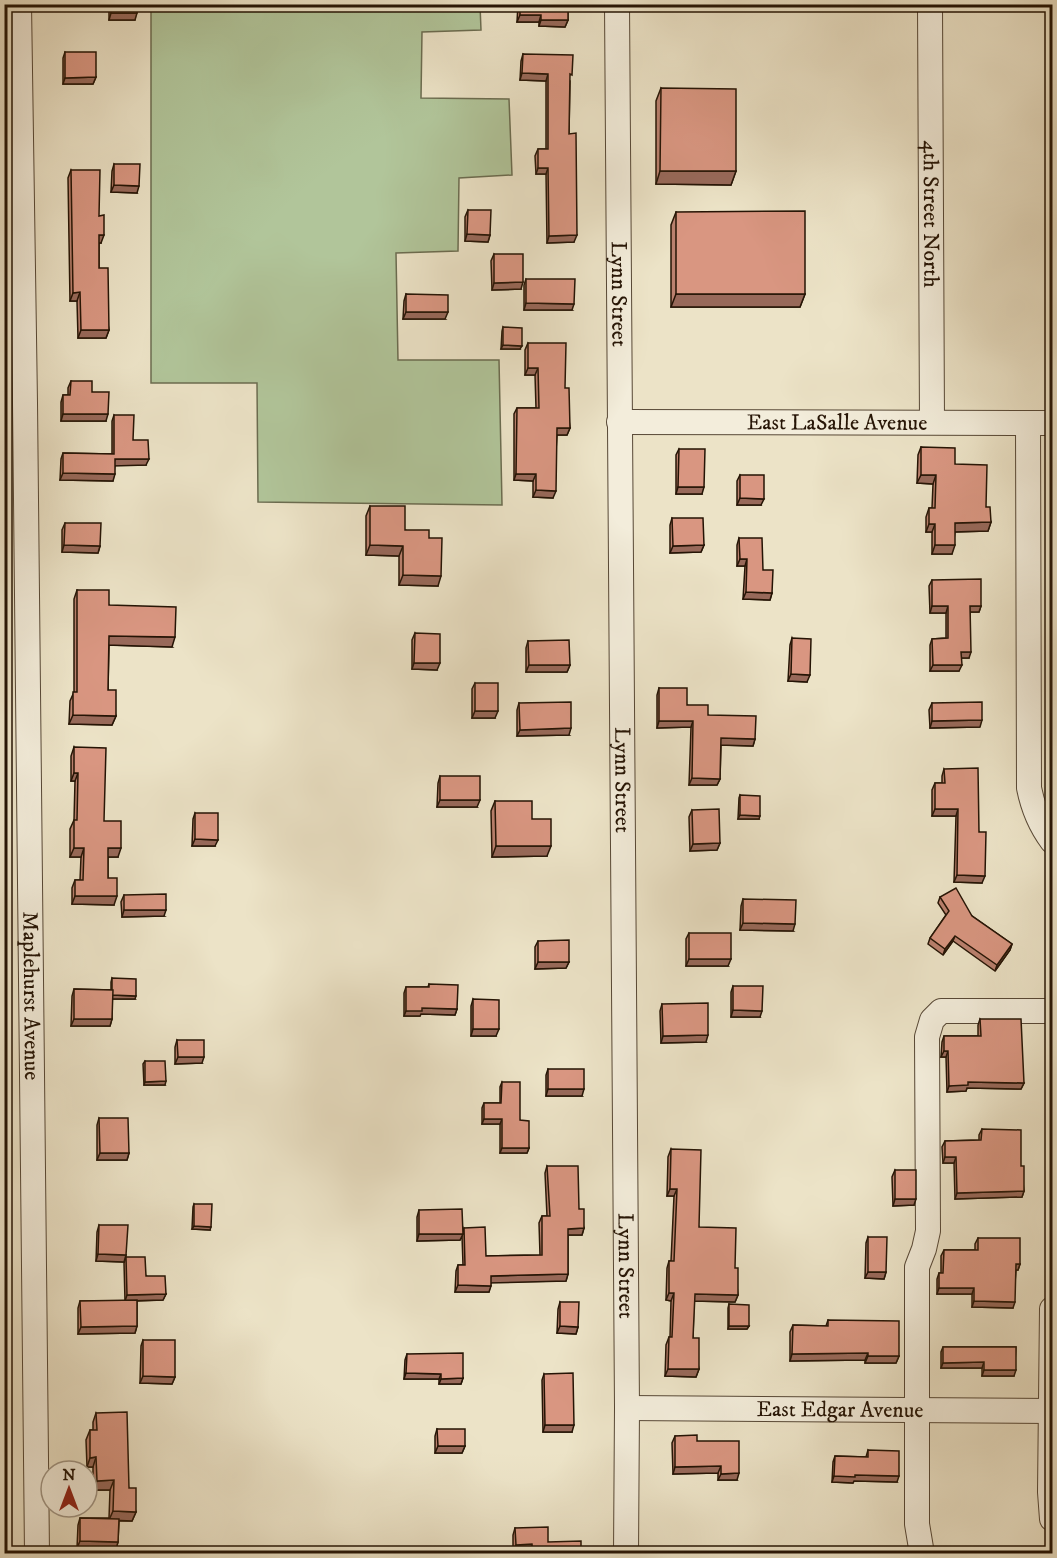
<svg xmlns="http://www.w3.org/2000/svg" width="1057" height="1558" viewBox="0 0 1057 1558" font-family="'IM FELL DW Pica',serif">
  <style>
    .green { fill: #b1c59a; stroke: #6b6c50; stroke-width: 1.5 }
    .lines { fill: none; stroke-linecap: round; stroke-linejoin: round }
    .minor-casing { stroke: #574836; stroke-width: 26 }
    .minor { stroke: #f3eddb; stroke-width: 24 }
    .wall { fill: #bb816f; stroke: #251405; stroke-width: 1.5 }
    .shaded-wall { fill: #98695a; stroke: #251405; stroke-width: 1.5 }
    .building { fill: #d99681; stroke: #251405; stroke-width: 1.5 }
    .labels { text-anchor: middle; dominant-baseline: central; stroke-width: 6; stroke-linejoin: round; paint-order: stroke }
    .street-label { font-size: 22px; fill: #251405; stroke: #f3eddb }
  </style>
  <rect width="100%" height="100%" fill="#ece3c7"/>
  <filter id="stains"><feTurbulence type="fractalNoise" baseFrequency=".00333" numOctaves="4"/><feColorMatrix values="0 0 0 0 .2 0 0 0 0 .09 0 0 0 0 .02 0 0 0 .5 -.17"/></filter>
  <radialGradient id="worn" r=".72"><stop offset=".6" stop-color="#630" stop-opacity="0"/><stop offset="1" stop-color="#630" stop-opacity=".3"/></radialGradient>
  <path class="green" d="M151 5H480L481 30 422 32 421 98 509 99 512 175 459 178 458 251 396 253 398 360H499L502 505 258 502 257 383H151Z"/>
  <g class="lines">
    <g class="minor-casing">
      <g id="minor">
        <path id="s1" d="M19 4 25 403 37 1554"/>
        <path id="s2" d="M617 4 627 1408 626 1554"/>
        <path id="s3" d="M930 4 932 422"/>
        <path id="s4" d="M619 422 1052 423"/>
        <path d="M1028 423 1029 788C1033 808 1040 825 1052 841"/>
        <path d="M1052 1309 1050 1492 1052 1519"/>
        <path id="s5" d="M627 1408 1052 1411"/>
        <path d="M922 1554 917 1524V1267L924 1249 928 1231 927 1037 932 1020 941 1011H1052"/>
      </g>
    </g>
    <use href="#minor" class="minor"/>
  </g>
  <g class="wall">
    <path d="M109 4H137L135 20H109Z"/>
    <path d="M518 4H568V20L565 27 539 26V22H517Z"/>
    <path d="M65 52 96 77 93 84H63V58Z"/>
    <path d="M523 54 570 81 569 134 574 242 547 243 546 174H536L535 156 538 149H546V81L520 80 521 61Z"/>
    <path d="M661 88 736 171 731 185 656 184V101Z"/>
    <path d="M114 164 137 193 111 192 112 171Z"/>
    <path d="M71 170 101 243H99V268L109 330 106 338H78L77 301H70L68 178Z"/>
    <path d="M468 210 490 235 488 242 465 241V217Z"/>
    <path d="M676 212 805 294 800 307H671V225Z"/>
    <path d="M494 254 521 289 492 290 491 261Z"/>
    <path d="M526 279 572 310H524V285Z"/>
    <path d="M406 294 445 319H403L404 301Z"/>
    <path d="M503 327 520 349H501L502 331Z"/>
    <path d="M528 343 565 388 570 428 567 435H557L553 498 533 497V481L514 480V414L517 408H536L535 375H525V350Z"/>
    <path d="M71 381 92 392 106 421H61V402L63 395H68V388Z"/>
    <path d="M114 415 133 440 146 465H115L113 481 60 480 61 459 63 453 112 454V421Z"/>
    <path d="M921 447 955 464 986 507 991 522 988 531 955 532 952 554H932V532H926V517L929 508H932L933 484 917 483 918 455Z"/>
    <path d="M679 449 702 494H676V455Z"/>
    <path d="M740 475 761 505H737V481Z"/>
    <path d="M370 506 405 530 429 538 438 586 399 585V556L366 555V516Z"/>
    <path d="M672 518 704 545 701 552 670 553V525Z"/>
    <path d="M65 523 100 546 98 553 62 552V530Z"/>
    <path d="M739 538 763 570 772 593 770 600 743 599 745 566H737V545Z"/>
    <path d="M932 580 981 606 979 612H970L969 658H961L959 671H930V645L932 639 946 638V613H930L929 586Z"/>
    <path d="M77 590 109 605 172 647 109 645 108 690 116 716 112 725 69 724 70 701 74 692V599Z"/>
    <path d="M415 633 437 670 412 669V640Z"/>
    <path d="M792 638 807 682 788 681 790 645Z"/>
    <path d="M528 641 570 665 567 672H526V648Z"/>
    <path d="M475 683 495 718H472V689Z"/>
    <path d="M659 688 687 705 708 715 755 739 753 746 721 745 720 779 717 785H689L691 727 657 728V695Z"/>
    <path d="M519 703 569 735 517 736V710Z"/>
    <path d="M932 703 980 727 930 728 929 710Z"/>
    <path d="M74 747 118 857H108V878L114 905 72 904V888L75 880H80L81 857H70V829L74 820 75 781H71V756Z"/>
    <path d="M944 769 979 832 982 883 954 882 956 816H932V790L935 783H942V776Z"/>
    <path d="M440 776 477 807H437L438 783Z"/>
    <path d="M740 795 759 819H738L739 798Z"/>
    <path d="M495 801 532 819 547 856 492 857 491 811Z"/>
    <path d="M692 810 720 843 717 850 690 851 689 817Z"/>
    <path d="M195 813 215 846H192L193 819Z"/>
    <path d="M124 895 164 916 122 917 121 902Z"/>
    <path d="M940 897 972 916 1012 944 1010 950 995 971 953 941 943 955 928 944 930 938 946 915 938 903Z"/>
    <path d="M743 899 793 931 740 930 741 906Z"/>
    <path d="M689 933 728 966H686V939Z"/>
    <path d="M538 941 569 962 566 968 535 969V947Z"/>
    <path d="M112 978 135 999H112V1019L110 1026H71L72 996 74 989 111 990V982Z"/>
    <path d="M429 984 457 1009 455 1015 421 1014 420 1016H404V993L406 987H428Z"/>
    <path d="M733 986 760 1017H731V992Z"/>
    <path d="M473 999 496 1036H471V1006Z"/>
    <path d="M662 1004 706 1042 661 1043 660 1011Z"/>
    <path d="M980 1019 1024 1083 1021 1089 967 1088 966 1091 947 1092 946 1057H941L942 1042 944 1036H978V1025Z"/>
    <path d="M177 1040 202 1063 175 1064V1047Z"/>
    <path d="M145 1061 165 1085H144L143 1064Z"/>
    <path d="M548 1069 582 1096H546V1075Z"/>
    <path d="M502 1082 520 1120 529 1148 527 1153H500V1124H482V1108L484 1103H500V1087Z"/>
    <path d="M99 1118 129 1153 127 1160H97V1125Z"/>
    <path d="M982 1129 1021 1166 1024 1191 1022 1197 955 1199 954 1163H943L942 1147 945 1141 979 1140V1135Z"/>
    <path d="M671 1149 699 1227 735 1268 738 1295 735 1302 694 1301 693 1338 699 1369 696 1377 665 1376 666 1345 669 1337H670L671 1301 666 1300 667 1268 669 1261H671L674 1196H667L668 1157Z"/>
    <path d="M547 1166 579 1209 584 1228 582 1235H568V1274L566 1281 491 1282 489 1292H455L456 1271 458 1265H463L462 1236 460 1240 417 1241V1217L419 1210 463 1232 464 1228 486 1256 540 1255 539 1223 542 1216H547L545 1173Z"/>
    <path d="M895 1170 914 1205 893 1206 892 1177Z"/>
    <path d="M194 1204 210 1230 192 1229 193 1207Z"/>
    <path d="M99 1225 126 1255 124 1262 96 1261 97 1232Z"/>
    <path d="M868 1237 886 1272 884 1279 865 1278 866 1243Z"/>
    <path d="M978 1238 1020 1264 1018 1270H1016L1013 1308 972 1307V1294H937V1279L939 1273H941V1256L944 1250H975V1244Z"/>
    <path d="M126 1257 166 1294 163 1300 137 1301V1326L135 1333 78 1334V1308L80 1301H125L124 1263Z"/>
    <path d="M560 1302 578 1327 576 1334 557 1333 558 1309Z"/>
    <path d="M729 1304 749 1326 747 1329H728V1308Z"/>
    <path d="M828 1320 899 1356 896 1363H865V1360L790 1361V1332L793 1325 826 1326Z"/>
    <path d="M143 1340 175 1377 172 1384 140 1383 141 1346Z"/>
    <path d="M943 1347H1016L1014 1376H982V1368H941V1352Z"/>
    <path d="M407 1354 463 1378 461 1384H439V1379H404L405 1360Z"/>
    <path d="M544 1374 572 1432H543L542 1380Z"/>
    <path d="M96 1413 129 1488 136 1512 132 1521H119L118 1542 116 1549 77 1548 78 1525 80 1518H109L110 1490H93V1467H87L86 1440 90 1430H93V1422Z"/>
    <path d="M437 1429 465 1446 462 1453H435V1436Z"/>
    <path d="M675 1436 697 1441 737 1480H718V1473L673 1474 672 1443Z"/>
    <path d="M868 1450 897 1482 854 1481 853 1483 832 1482 833 1462 835 1456 866 1457Z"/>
    <path d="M515 1528 548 1542 581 1554H530V1551L513 1552V1535Z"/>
  </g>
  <g class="shaded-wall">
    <path d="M111 13H137L135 20H109Z"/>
    <path d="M520 15H541L539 22H517Z"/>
    <path d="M541 20H568L565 27 539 26Z"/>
    <path d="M522 73 548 74 546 81 520 80Z"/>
    <path d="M96 77 93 84H63L65 78Z"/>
    <path d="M538 168H548L546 174H536Z"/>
    <path d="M660 171H736L731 185 656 184Z"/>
    <path d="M114 185 139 186 137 193 111 192Z"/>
    <path d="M467 234 490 235 488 242 465 241Z"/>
    <path d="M99 235H104L101 243H96Z"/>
    <path d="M577 235 574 242 547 243 549 236Z"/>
    <path d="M523 282 521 289 492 290 494 283Z"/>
    <path d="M80 292 77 301H70L73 293Z"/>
    <path d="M676 294H805L800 307H671Z"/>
    <path d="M526 303 574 304 572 310H524Z"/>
    <path d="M406 312H448L445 319H403Z"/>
    <path d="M81 330H109L106 338H78Z"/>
    <path d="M503 345 522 346 520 349H501Z"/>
    <path d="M528 368H538L535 375H525Z"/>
    <path d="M63 414H108L106 421H61Z"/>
    <path d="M557 428H570L567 435H555Z"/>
    <path d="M115 459H149L146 465 113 466Z"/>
    <path d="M63 473 115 474 113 481 60 480Z"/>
    <path d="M516 474H536L533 481 514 480Z"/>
    <path d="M921 475H936L933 484 917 483Z"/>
    <path d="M678 487H704L702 494H676Z"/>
    <path d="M536 490 556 491 553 498 533 497Z"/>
    <path d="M740 498 764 499 761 505H737Z"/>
    <path d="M991 522 988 531 952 532 955 523Z"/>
    <path d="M929 524H935L932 532H926Z"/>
    <path d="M64 545 100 546 98 553 62 552Z"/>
    <path d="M370 545 403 546 399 556 366 555Z"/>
    <path d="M704 545 701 552 670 553 673 546Z"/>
    <path d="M935 545H955L952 554H932Z"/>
    <path d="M740 559H747L745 566H737Z"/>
    <path d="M403 575 441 576 438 586 399 585Z"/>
    <path d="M746 592 772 593 770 600 743 599Z"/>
    <path d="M932 606H948L946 613H930Z"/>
    <path d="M970 606H981L979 612H967Z"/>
    <path d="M109 636 175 637 172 647 106 645Z"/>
    <path d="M961 652H971L969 658H959Z"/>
    <path d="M414 663H440L437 670 412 669Z"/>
    <path d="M529 665H570L567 672H526Z"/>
    <path d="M933 665H962L959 671H930Z"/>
    <path d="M791 674 810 675 807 682 788 681Z"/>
    <path d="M475 711H498L495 718H472Z"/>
    <path d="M73 715 116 716 112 725 69 724Z"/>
    <path d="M982 720 980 727 930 728 932 721Z"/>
    <path d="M659 721H693L691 727 657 728Z"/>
    <path d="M571 728 569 735 517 736 520 730Z"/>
    <path d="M721 738 755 739 753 746 718 745Z"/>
    <path d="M74 773H78L75 781H71Z"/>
    <path d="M692 778 720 779 717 785H689Z"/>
    <path d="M440 800H480L477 807H437Z"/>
    <path d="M935 809H958L956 816H932Z"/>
    <path d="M740 815 760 816 759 819H738Z"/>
    <path d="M195 839 218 840 215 846H192Z"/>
    <path d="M720 843 717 850 690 851 693 844Z"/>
    <path d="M496 846H551L547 856 492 857Z"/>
    <path d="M74 848H84L81 857H70Z"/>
    <path d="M108 848H121L118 857H105Z"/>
    <path d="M957 875 985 876 982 883 954 882Z"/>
    <path d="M75 896H117L114 905 72 904Z"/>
    <path d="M124 910H166L164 916 122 917Z"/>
    <path d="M743 923 795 924 793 931 740 930Z"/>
    <path d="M955 936 953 941 943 955 945 949Z"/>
    <path d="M1012 944 1010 950 995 971 997 965Z"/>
    <path d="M689 959H731L728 966H686Z"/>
    <path d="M538 962H569L566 968 535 969Z"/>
    <path d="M112 995 136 996 135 999H111Z"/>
    <path d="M422 1008 457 1009 455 1015 421 1014 420 1016H404L406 1011Z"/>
    <path d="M733 1010 762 1011 760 1017H731Z"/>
    <path d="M74 1019H112L110 1026H71Z"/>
    <path d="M473 1029H499L496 1036H471Z"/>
    <path d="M708 1035 706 1042 661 1043 663 1036Z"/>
    <path d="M944 1051H948L946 1057H941Z"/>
    <path d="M178 1057H204L202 1063 175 1064Z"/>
    <path d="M166 1081 165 1085H144L145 1082Z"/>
    <path d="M968 1082 1024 1083 1021 1089 967 1088 966 1091 947 1092 949 1086Z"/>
    <path d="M548 1089H584L582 1096H546Z"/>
    <path d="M484 1119H502L500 1124H482Z"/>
    <path d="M502 1148H529L527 1153H500Z"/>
    <path d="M100 1153H129L127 1160H97Z"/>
    <path d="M945 1157H956L954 1163H943Z"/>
    <path d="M670 1189H677L674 1196H667Z"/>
    <path d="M1024 1191 1022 1197 955 1199 957 1193Z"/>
    <path d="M895 1199H916L914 1205 893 1206Z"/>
    <path d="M194 1226 211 1227 210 1230 192 1229Z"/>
    <path d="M584 1228 582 1235H565L568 1229Z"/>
    <path d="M419 1234H463L460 1240 417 1241Z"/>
    <path d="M98 1254 126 1255 124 1262 96 1261Z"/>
    <path d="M1016 1264H1020L1018 1270H1014Z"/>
    <path d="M868 1272H886L884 1279 865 1278Z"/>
    <path d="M568 1274 566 1281 489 1283 491 1276Z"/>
    <path d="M458 1285 491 1286 489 1292H455Z"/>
    <path d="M939 1288H974L972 1294H937Z"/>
    <path d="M669 1293H674L671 1301 666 1300Z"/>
    <path d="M166 1294 163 1300 125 1301 127 1295Z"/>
    <path d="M695 1294 738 1295 735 1302 692 1301Z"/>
    <path d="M974 1301 1015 1302 1013 1308 972 1307Z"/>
    <path d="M137 1326 135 1333 78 1334 81 1327Z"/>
    <path d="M560 1326 578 1327 576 1334 557 1333Z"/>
    <path d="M729 1326H749L747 1329H728Z"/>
    <path d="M868 1353 865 1360 790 1361 792 1354Z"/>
    <path d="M868 1356H899L896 1363H865Z"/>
    <path d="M984 1362 982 1368H941L943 1363Z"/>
    <path d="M668 1369H699L696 1377 665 1376Z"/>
    <path d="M984 1370H1016L1014 1376H982Z"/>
    <path d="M406 1373 441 1374 439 1379H404Z"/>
    <path d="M143 1376 175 1377 172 1384 140 1383Z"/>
    <path d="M463 1378 461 1384H439L441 1379Z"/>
    <path d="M545 1425H574L572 1432H543Z"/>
    <path d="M438 1446H465L462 1453H435Z"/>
    <path d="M96 1457 93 1467H87L90 1458Z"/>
    <path d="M721 1466 718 1473 673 1474 675 1467Z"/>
    <path d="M739 1473 737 1480H718L721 1474Z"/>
    <path d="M855 1475 899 1476 897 1482 854 1481 853 1483 832 1482 834 1476Z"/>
    <path d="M114 1480 110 1490H93L97 1481Z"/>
    <path d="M113 1511 136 1512 132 1521 109 1520Z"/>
    <path d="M80 1541 118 1542 116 1549 77 1548Z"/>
    <path d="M532 1544 530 1551 513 1552 516 1545Z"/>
  </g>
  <g class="building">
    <rect x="111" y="4" width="26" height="9"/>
    <path d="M520 4H568V20H541V15H520Z"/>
    <path d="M65 52H96V77L65 78Z"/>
    <path d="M523 54 573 55 572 75 570 74 569 134 576 133 577 235 549 236 548 168H538V149H548V74L522 73Z"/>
    <path d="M661 88 736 89V171H660Z"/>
    <path d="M114 164H140L139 186 114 185Z"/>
    <path d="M71 170H100L99 216 104 215V235H99V268H108L109 330H81L80 292 73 293Z"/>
    <path d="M468 210H491L490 235 467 234Z"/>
    <path d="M805 211V294H676V212Z"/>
    <path d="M494 254H523V282L494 283Z"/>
    <path d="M526 279H575L574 304 526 303Z"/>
    <path d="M406 294 448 295V312H406Z"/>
    <path d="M503 327 522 328V346L503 345Z"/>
    <path d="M528 343H566L565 388H569L570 428H557L556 491 536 490V474H516L517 408H539L538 368H528Z"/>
    <path d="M71 381H92V392H109L108 414H63V395H70Z"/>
    <path d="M114 415H134L133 440H148L149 459H115V474L63 473V453L114 454Z"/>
    <path d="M921 447 955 448V464L987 465 986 507H990L991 522 955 523V545H935V524H929V508H935L936 475H921Z"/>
    <path d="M679 449H705L704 487H678Z"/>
    <path d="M740 475H764V499L740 498Z"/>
    <path d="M370 506H405V530H429V538H442L441 576 403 575V546L370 545Z"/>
    <path d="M672 518H703L704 545 673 546Z"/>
    <path d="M65 523H101L100 546 64 545Z"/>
    <path d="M739 538H762L763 570H773L772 593 746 592 747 559H740Z"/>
    <path d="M981 579V606H970L971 652H961L962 665H933L932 639 948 638V606H932V580Z"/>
    <path d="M77 590H109V605L176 607 175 637 109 636 108 690H116V716L73 715V692H77Z"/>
    <path d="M415 633 440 634V663H414Z"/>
    <path d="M792 638 811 639 810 675 791 674Z"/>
    <path d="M569 640 570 665H529L528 641Z"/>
    <rect x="475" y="683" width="23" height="28"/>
    <path d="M659 688H687V705H708V715L756 716 755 739 721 738 720 779 692 778 693 721H659Z"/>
    <path d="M571 702V728L520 730 519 703Z"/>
    <path d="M982 702V720L932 721V703Z"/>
    <path d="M74 747 106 748 104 821H121V848H108V878H117V896H75V880H83L84 848H74V820H77L78 773H74Z"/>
    <path d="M978 768 979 832H986L985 876 957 875 958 809H935V783H945L944 769Z"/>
    <rect x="440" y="776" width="40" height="24"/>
    <path d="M740 795 760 796V816L740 815Z"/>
    <path d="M495 801H532V819H551V846H496Z"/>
    <path d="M719 809 720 843 693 844 692 810Z"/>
    <path d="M195 813H218V840L195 839Z"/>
    <path d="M956 888 972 916 1012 944 997 965 955 936 945 949 930 938 949 911 940 897Z"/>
    <path d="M166 894V910H124V895Z"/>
    <path d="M743 899 796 900 795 924 743 923Z"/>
    <rect x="689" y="933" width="42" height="26"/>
    <path d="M569 940V962H538V941Z"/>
    <path d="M112 978 136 979V996L112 995Z"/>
    <path d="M429 984 458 985 457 1009 422 1008V1011H406V987H429Z"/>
    <path d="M733 986H763L762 1011 733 1010Z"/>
    <path d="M74 989 113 990 112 1019H74Z"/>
    <path d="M473 999 499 1000V1029H473Z"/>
    <path d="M708 1003V1035L663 1036 662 1004Z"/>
    <path d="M980 1019H1021L1024 1083 968 1082V1085L949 1086 948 1051H944V1036H981Z"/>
    <path d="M177 1040H204V1057H178Z"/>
    <path d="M145 1061H165L166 1081 145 1082Z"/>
    <rect x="548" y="1069" width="36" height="20"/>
    <path d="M502 1082H520V1120L529 1121V1148H502V1119H484V1103H501Z"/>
    <path d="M99 1118H128L129 1153H100Z"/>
    <path d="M982 1129 1021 1130V1166H1024V1191L957 1193 956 1157H945V1141L981 1140Z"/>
    <path d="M671 1149 701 1150 699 1227 736 1228 735 1268H738V1295L695 1294 693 1338H699V1369H668L669 1337H672L674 1293H669V1261H674L677 1189H670Z"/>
    <path d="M547 1166H578L579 1209H584V1228L568 1229V1274L491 1276V1286L458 1285V1265H465L464 1228 485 1227 486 1256 542 1255V1216H550Z"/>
    <rect x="895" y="1170" width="21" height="29"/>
    <path d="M194 1204H212L211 1227 194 1226Z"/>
    <path d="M462 1209 463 1234H419V1210Z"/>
    <path d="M99 1225H128L126 1255 98 1254Z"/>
    <path d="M868 1237H887L886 1272H868Z"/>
    <path d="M978 1238H1020V1264H1016L1015 1302 974 1301V1288H939V1273H943L944 1250H978Z"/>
    <path d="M126 1257H145L146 1276H165L166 1294 127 1295Z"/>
    <path d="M137 1300V1326L81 1327 80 1301Z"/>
    <path d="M560 1302H579L578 1327 560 1326Z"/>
    <path d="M729 1304 749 1305V1326H729Z"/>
    <path d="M828 1320 899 1321V1356H868V1353L792 1354 793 1325 828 1326Z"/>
    <path d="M143 1340H175V1377L143 1376Z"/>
    <path d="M943 1347H1016V1370H984V1362L943 1363Z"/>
    <path d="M463 1353V1378L441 1379V1374L406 1373 407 1354Z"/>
    <path d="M573 1373 574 1425H545L544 1374Z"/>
    <path d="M127 1412 129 1488H136V1512L113 1511 114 1480 97 1481 96 1457 90 1458V1430H97L96 1413Z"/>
    <path d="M437 1429H465V1446H438Z"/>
    <path d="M697 1435V1441H739V1473L721 1474V1466L675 1467V1436Z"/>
    <path d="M868 1450 899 1451V1476L855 1475V1477L834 1476 835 1456 868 1457Z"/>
    <path d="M80 1518 119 1519 118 1542 80 1541Z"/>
    <path d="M548 1527V1542L581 1541V1554H533L532 1544 516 1545 515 1528Z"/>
  </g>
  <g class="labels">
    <g class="street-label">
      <text stroke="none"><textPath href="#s3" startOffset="210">4th Street North</textPath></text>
      <text stroke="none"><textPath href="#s2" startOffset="290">Lynn Street</textPath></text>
      <text stroke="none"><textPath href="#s4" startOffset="218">East LaSalle Avenue</textPath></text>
      <text stroke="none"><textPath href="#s2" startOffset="776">Lynn Street</textPath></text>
      <text stroke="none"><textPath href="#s1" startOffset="992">Maplehurst Avenue</textPath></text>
      <text stroke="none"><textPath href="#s2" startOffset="1262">Lynn Street</textPath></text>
      <text stroke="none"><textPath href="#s5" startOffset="213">East Edgar Avenue</textPath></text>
    </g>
  </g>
  <rect width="1057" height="1558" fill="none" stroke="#ece3c7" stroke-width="24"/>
  <rect x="6" y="6" width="1045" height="1546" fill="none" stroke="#251405" stroke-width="3"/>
  <rect x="12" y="12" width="1033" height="1534" fill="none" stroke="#251405" stroke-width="1.5"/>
  <g transform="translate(69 1489)"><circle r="28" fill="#f3eddb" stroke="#a19685" stroke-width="1.5"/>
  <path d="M0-4.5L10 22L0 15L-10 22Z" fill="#8f2418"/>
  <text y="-9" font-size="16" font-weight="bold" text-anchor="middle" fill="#251405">N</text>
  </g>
  <rect width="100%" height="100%" filter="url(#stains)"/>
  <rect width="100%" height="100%" fill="url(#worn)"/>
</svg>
